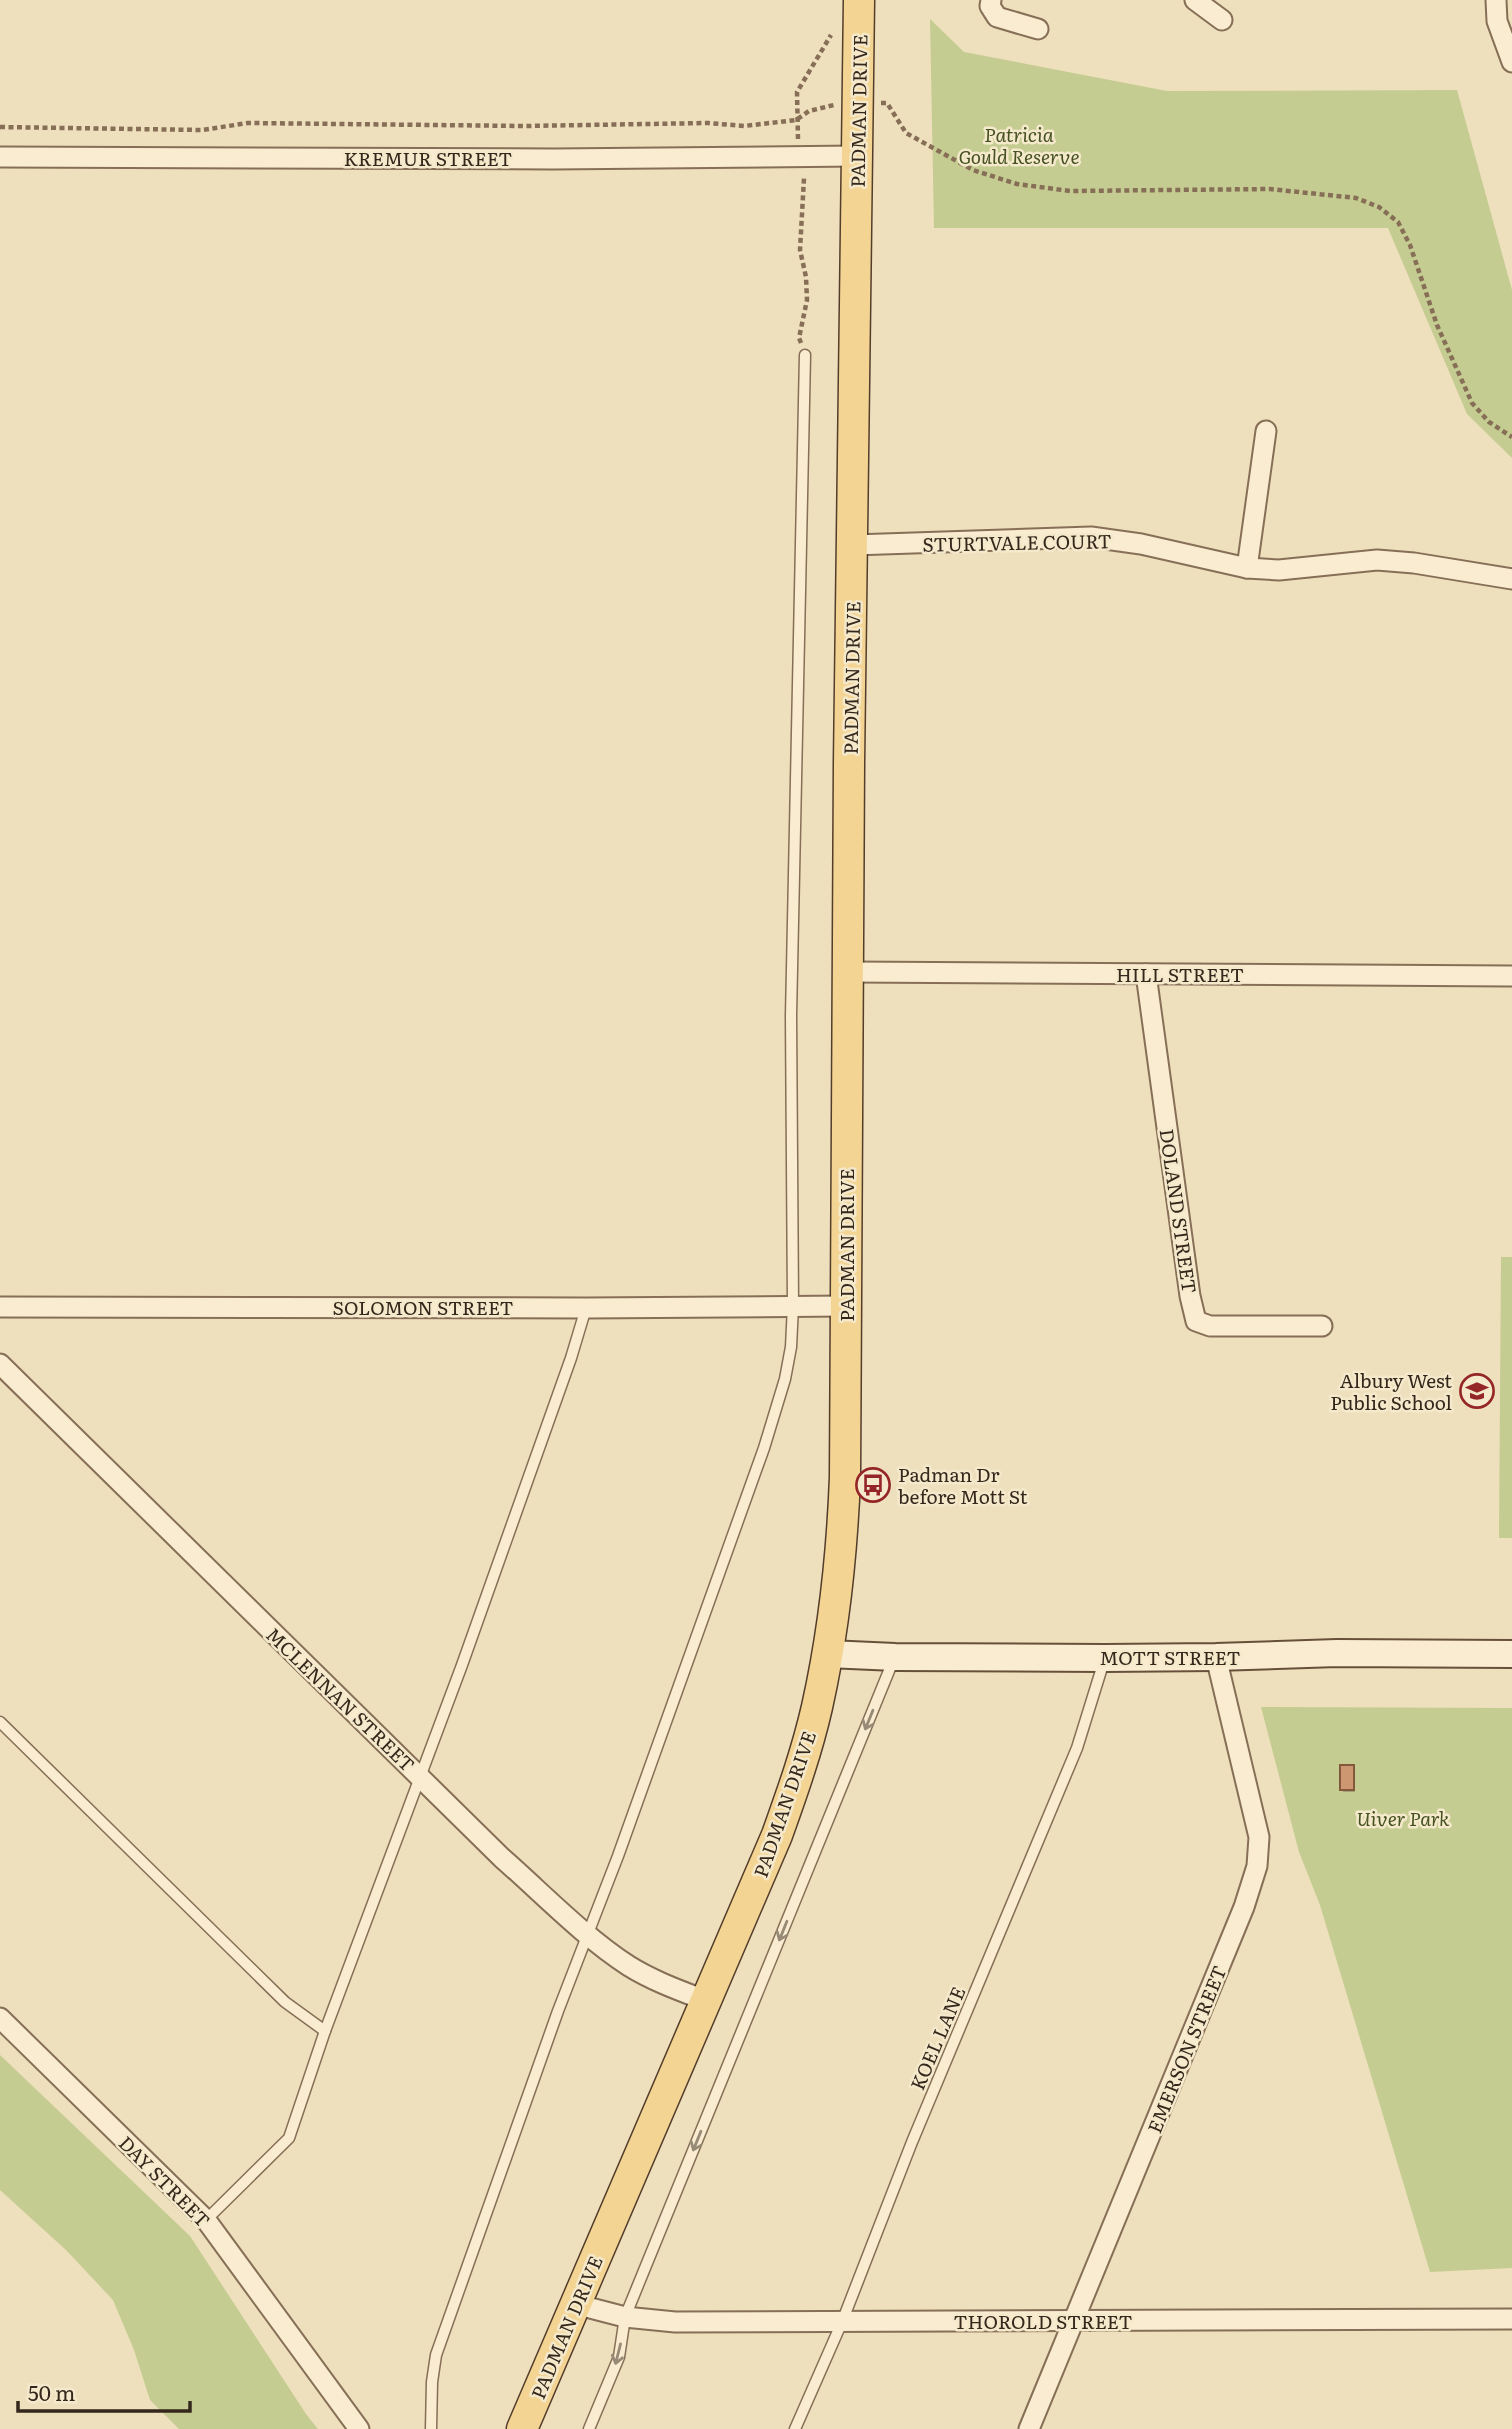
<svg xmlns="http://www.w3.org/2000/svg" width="1512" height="2429" viewBox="0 0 1512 2429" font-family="Literata,serif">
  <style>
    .green { fill: #c5cc91 }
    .shadow { fill: #0003 }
    .building { fill: #cd9772; stroke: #85583c; stroke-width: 2 }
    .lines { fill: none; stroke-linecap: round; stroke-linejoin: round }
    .lane-casing { stroke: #866f56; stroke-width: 13 }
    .street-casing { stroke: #866f56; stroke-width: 23 }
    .secondary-casing { stroke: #675039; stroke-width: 30 }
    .primary-casing { stroke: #533d2b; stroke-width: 33 }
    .path { stroke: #866f56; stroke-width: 4.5; stroke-dasharray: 5 3.5; stroke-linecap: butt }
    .lane { stroke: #f9ecd0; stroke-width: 10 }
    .street { stroke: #f9ecd0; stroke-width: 19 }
    .secondary { stroke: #f9ecd0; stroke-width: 26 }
    .primary { stroke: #f3d493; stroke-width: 30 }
    .oneway { stroke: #978a76 }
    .labels { text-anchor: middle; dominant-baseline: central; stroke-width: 5; stroke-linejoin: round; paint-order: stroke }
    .street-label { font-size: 19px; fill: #35271b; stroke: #f5e9cc }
    .park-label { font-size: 19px; font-style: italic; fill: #455121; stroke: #f5e9cc }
    .poi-label { font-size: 19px; fill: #35271b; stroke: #f5e9cc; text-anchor: end }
  </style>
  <rect width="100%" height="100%" fill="#eedfbd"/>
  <g class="green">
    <path d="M930 19 964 52 1167 91 1457 90 1512 290V458L1467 414 1388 228H934Z"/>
    <path d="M1501 1257H1512V1538H1499Z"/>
    <path d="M1261 1707 1512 1708V2268L1430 2272 1320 1905 1299 1852Z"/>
    <path d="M0 2055 190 2236 306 2414 318 2429H179L150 2400 134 2350 113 2300 66 2250 0 2190Z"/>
  </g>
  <path class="shadow" d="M1353 1766 1355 1792H1343L1342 1789Z"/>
  <rect class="building" x="1340" y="1765" width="14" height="25"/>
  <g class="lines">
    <g class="lane-casing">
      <g id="lane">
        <path d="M0 1722 285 2002 325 2031"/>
        <path d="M206 2220 289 2138 325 2031 462 1665 571 1358 586 1308"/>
        <path d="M431 2429 432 2382 436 2355 558 2011 618 1856 764 1448 785 1379 791 1347 793 1306 791 1016 805 355"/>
        <path d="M589 2429 619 2357 625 2317 893 1661"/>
        <path d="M795 2429 842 2322 912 2142 1077 1748 1104 1661"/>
      </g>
    </g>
    <g class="street-casing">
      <g id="street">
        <path d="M991 0 990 6 997 17 1038 29"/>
        <path d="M1195 0 1222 20"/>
        <path d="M1496 0 1497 21 1512 62"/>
        <path d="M0 157 554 159 857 156"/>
        <path d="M853 545 1091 537 1141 544 1247 568 1279 570 1377 560 1414 563 1512 579"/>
        <path d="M1247 568 1266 431"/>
        <path d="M849 972 1512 976"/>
        <path d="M1146 974 1190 1296 1196 1321 1210 1326H1322"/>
        <path d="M0 1307 586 1308 846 1306"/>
        <path d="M0 1364 502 1858C543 1894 583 1936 629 1966 653 1981 681 1991 707 2001"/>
        <path d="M0 2018 206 2220 359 2429"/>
        <path d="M575 2304 625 2317 675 2322 1512 2319"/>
        <path d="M1029 2429 1244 1907 1257 1866 1259 1837 1216 1657"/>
      </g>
    </g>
    <g class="secondary-casing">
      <path id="secondary" d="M828 1654 895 1657 1105 1658 1216 1657 1337 1653 1512 1654"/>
    </g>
    <g class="primary-casing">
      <path id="primary" d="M522 2429 777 1835C792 1793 807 1751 817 1707 834 1631 842 1555 845 1477L849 763 859 0"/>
    </g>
    <g class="path">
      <path d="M881 103H887L906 133 973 170 1017 184 1070 191 1270 189 1356 198 1379 207 1398 222 1410 245 1437 325 1472 403 1489 422 1512 437"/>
      <path d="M0 127 202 130 248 123 525 126 708 123 744 126 796 120 809 111 834 105"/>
      <path d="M798 139 797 92 831 35"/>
      <path d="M801 343 799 338 807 300 806 277 800 250 804 178"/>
    </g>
    <use href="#lane" class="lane"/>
    <use href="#street" class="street"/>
    <use href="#secondary" class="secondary"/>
    <use href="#primary" class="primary"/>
  </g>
  <defs><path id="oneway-shaft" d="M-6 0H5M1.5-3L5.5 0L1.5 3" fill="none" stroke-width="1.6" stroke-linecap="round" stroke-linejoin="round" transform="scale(1.75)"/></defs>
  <g class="oneway">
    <use href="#oneway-shaft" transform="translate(869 1720) rotate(112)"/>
    <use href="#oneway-shaft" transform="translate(783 1931) rotate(112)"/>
    <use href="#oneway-shaft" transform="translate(697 2141) rotate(112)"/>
    <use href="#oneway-shaft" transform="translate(618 2354) rotate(104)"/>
  </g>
  <defs>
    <g id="school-ring" transform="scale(1.75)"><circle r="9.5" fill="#f5e9cc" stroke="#952627" stroke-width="1.5"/><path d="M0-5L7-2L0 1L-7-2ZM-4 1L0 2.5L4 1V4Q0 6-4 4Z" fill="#952627"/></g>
    <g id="bus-ring" transform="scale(1.75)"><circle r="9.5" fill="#f5e9cc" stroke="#952627" stroke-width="1.5"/><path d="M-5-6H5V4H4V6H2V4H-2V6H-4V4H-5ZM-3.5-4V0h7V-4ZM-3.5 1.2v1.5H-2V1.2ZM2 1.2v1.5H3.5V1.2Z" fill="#952627"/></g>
  </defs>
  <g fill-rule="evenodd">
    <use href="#school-ring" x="1477" y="1391"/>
    <use href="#bus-ring" x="873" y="1485"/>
  </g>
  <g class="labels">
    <g class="street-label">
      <text transform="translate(858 111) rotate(-89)">PADMAN DRIVE</text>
      <text x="428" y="158">KREMUR STREET</text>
      <text transform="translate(1017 542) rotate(-1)">STURTVALE COURT</text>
      <text transform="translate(851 678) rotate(-89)">PADMAN DRIVE</text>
      <text x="1180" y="974">HILL STREET</text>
      <text transform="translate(1179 1211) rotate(82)">DOLAND STREET</text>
      <text transform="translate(846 1245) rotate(-90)">PADMAN DRIVE</text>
      <text x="423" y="1307">SOLOMON STREET</text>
      <text x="1170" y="1657">MOTT STREET</text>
      <text transform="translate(341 1699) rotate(44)">MCLENNAN STREET</text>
      <text transform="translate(784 1804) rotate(-71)">PADMAN DRIVE</text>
      <text transform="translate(937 2038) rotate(-67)">KOEL LANE</text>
      <text transform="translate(1186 2049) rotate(-68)">EMERSON STREET</text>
      <text transform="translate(165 2181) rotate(45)">DAY STREET</text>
      <text x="1043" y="2321">THOROLD STREET</text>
      <text transform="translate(566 2327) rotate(-67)">PADMAN DRIVE</text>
    </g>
    <g class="park-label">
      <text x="1019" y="134">Patricia<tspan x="1019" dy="22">Gould Reserve</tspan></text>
      <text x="1403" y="1818">Uiver Park</text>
    </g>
    <g class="poi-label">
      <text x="1452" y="1380">Albury West<tspan x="1452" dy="22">Public School</tspan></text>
      <text x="898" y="1474" text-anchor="start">Padman Dr<tspan x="898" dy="22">before Mott St</tspan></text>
    </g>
  </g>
  <path d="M18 2401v10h172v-10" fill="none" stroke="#35271b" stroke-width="3.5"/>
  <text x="28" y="2401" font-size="21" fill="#35271b" stroke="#f5e9cc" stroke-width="5" paint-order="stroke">50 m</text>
</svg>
